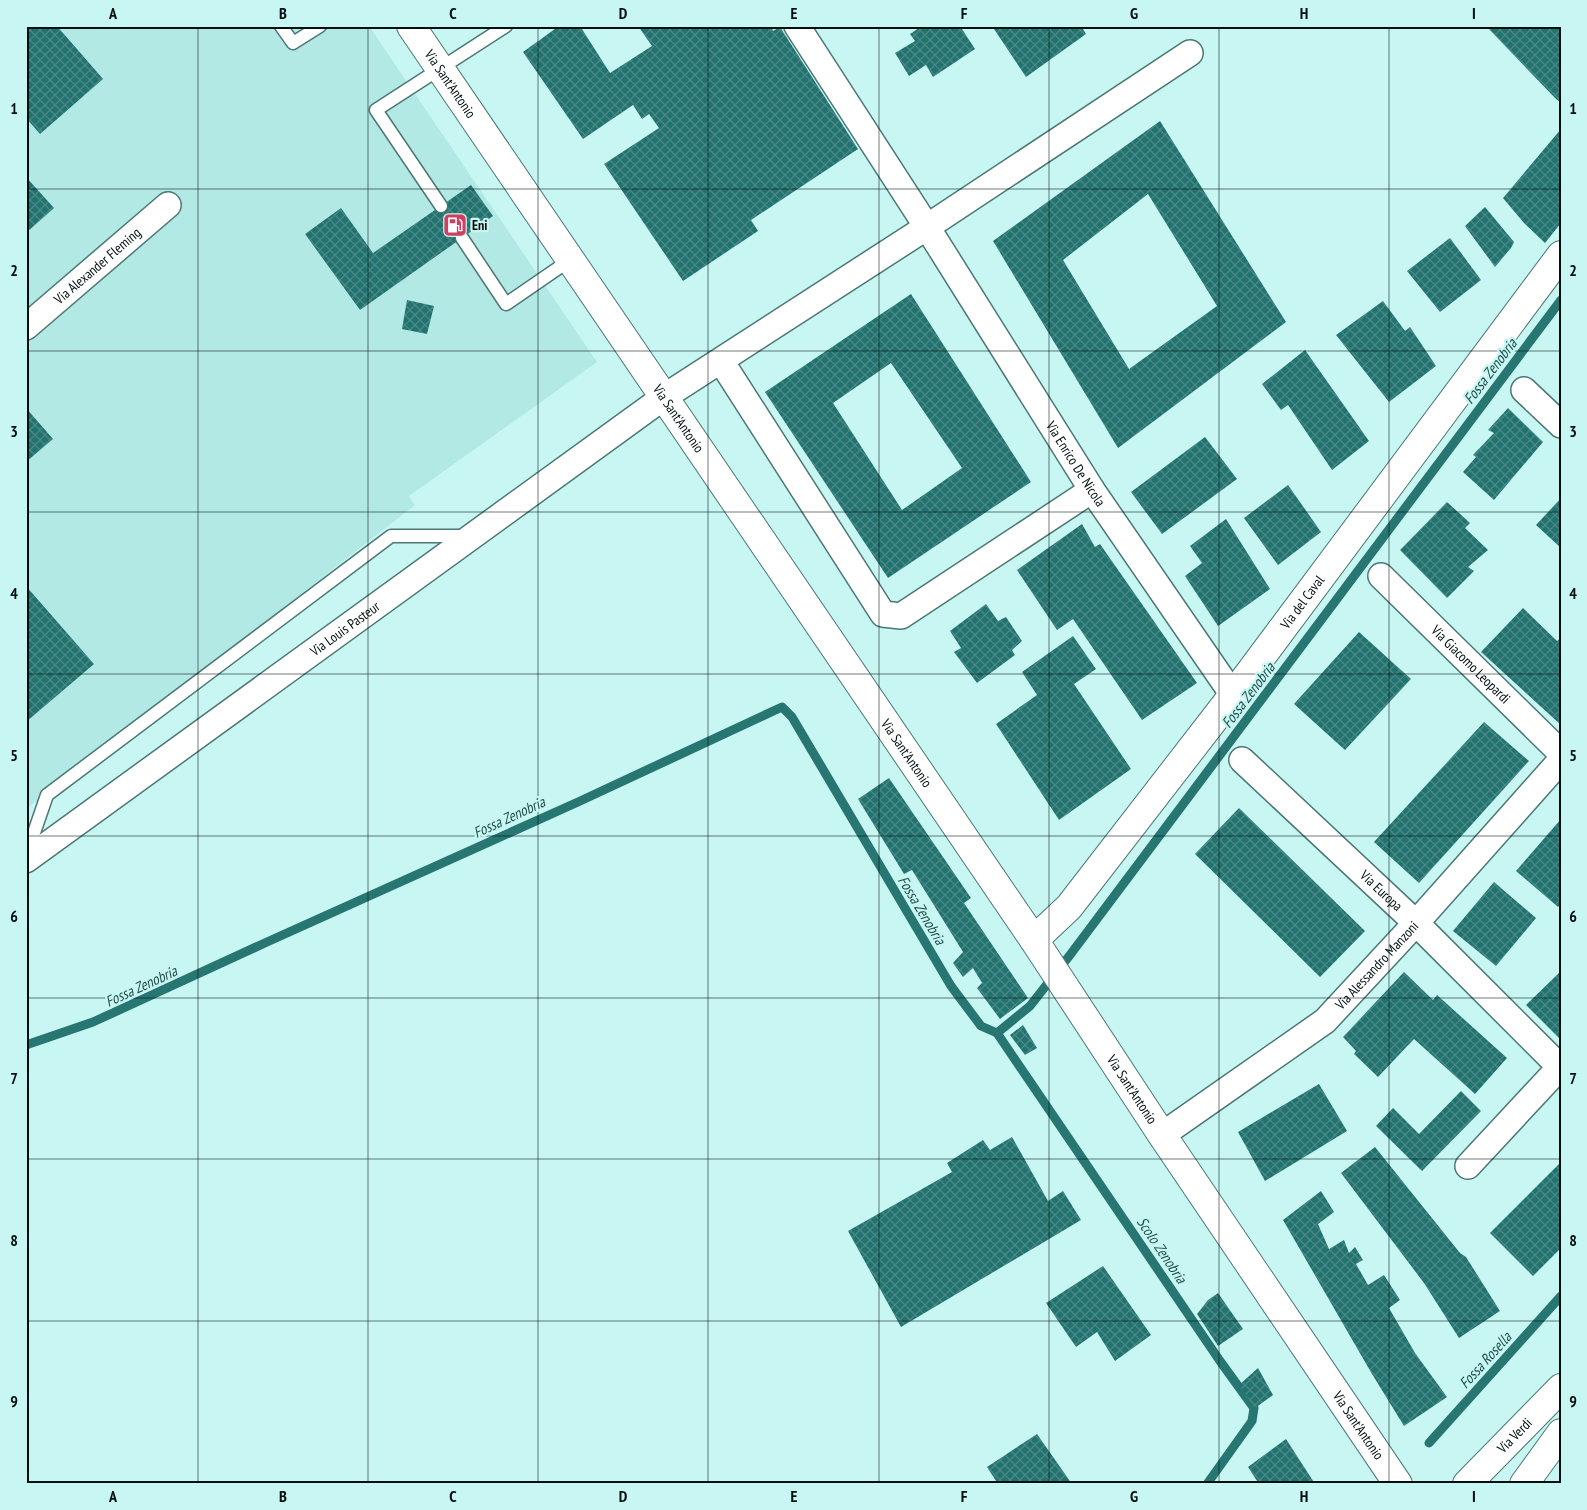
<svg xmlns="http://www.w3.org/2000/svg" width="1587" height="1510" viewBox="0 0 1587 1510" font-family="'PT Sans Narrow',sans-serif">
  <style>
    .built { fill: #b2e9e5 }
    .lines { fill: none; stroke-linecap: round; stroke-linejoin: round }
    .stream { stroke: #277672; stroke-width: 9 }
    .building { fill: url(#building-cross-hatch); fill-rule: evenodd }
    .service-casing { stroke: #4c7774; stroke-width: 15 }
    .minor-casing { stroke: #4c7774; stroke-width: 28 }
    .tertiary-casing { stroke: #4c7774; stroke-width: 30 }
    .secondary-casing { stroke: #4c7774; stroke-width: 30 }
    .service { stroke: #fff; stroke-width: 12 }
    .minor { stroke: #fff; stroke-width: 25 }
    .tertiary { stroke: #fff; stroke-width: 28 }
    .secondary { stroke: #fff; stroke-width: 28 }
    .grid { fill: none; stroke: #010f0e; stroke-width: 1; stroke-opacity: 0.55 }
    .labels { text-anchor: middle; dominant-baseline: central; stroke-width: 4.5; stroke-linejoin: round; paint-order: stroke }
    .street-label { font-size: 14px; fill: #010f0e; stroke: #c8f7f3 }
    .poi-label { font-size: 14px; font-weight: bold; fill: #010f0e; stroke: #c8f7f3; text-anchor: start }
    .water-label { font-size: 15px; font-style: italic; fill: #1e4c4a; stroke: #c8f7f3 }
    .neatline { fill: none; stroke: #010f0e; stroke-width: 2 }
    .grid-label { font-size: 16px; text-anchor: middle; font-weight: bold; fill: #010f0e }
  </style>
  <defs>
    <pattern id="building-cross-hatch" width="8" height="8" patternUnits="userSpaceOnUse" patternTransform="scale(1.25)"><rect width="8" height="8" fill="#20736f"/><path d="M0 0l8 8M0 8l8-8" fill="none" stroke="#4c8785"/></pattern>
  </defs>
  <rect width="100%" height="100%" fill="#c8f7f3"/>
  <path class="built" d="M26 26H369L597 362 409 496 415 505 26 809Z"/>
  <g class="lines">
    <g class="stream">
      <path d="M997 1033 1220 1361 1254 1408 1252 1421 1207 1484"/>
      <path d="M26 1045 93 1022 267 942 578 802 782 707 792 717 951 986 981 1026 997 1033 1030 1006 1070 955 1561 300"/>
      <path d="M1429 1443 1561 1296"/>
    </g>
  </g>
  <g class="building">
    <path d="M26 26H57L103 79 40 134 26 118Z"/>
    <path d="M559 26H580L610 73 652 46 638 26H771L773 31 780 27 858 149 751 220 758 231 683 281 604 164 659 128 649 114 642 119 633 105 583 139 523 52Z"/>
    <path d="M922 26H960L975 49 933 77 926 65 909 76 895 53 915 41 910 34Z"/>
    <path d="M992 26H1081L1086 34 1026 77Z"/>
    <path d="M1486 26H1561V103L1555 98Z"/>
    <path d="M1160 121 1286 322 1118 448 993 241ZM1148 194 1217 306 1129 369 1063 260Z"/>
    <path d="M1561 129V223L1545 243 1524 223 1503 198Z"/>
    <path d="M26 177 54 208 26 233Z"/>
    <path d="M471 185 493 216 360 310 305 234 341 208 373 253Z"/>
    <path d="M1485 207 1514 242 1511 248 1495 267 1465 226Z"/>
    <path d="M1450 238 1481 280 1440 312 1407 271Z"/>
    <path d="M911 294 1031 482 888 578 765 392ZM891 363 962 468 902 510 833 403Z"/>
    <path d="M407 300 434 306 427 334 402 329Z"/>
    <path d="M1383 301 1405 331 1410 327 1436 366 1389 402 1336 335Z"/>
    <path d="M1305 350 1369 441 1332 470 1288 405 1281 410 1262 384Z"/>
    <path d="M26 408 53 439 26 462Z"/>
    <path d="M1508 408 1543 442 1494 500 1463 472 1476 457 1473 455 1494 433 1488 430Z"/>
    <path d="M1205 437 1237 479 1162 534 1131 492Z"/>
    <path d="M1288 485 1321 532 1278 565 1244 518Z"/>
    <path d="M1561 498V548L1536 525Z"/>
    <path d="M1447 502 1470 523 1465 528 1488 550 1468 567 1474 571 1447 598 1400 550Z"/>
    <path d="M1226 519 1270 589 1218 626 1185 576 1202 563 1190 546Z"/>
    <path d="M1082 524 1095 547 1100 544 1197 683 1142 720 1073 619 1057 630 1017 570Z"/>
    <path d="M26 586 94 664 26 722Z"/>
    <path d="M986 604 998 621 1006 617 1022 641 1012 650 1015 655 977 683 954 652 961 648 950 631Z"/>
    <path d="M1523 608 1557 641 1561 638V725L1481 652Z"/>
    <path d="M1359 632 1411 679 1345 750 1294 704Z"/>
    <path d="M1073 636 1096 669 1074 684 1131 769 1059 820 996 724 1037 695 1022 672Z"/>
    <path d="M1484 722 1529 761 1419 883 1374 842Z"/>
    <path d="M889 778 971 898 964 903 1028 998 1000 1019 977 988 982 983 973 968 963 977 953 963 963 952 912 870 904 874 858 799Z"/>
    <path d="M1239 808 1365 931 1320 977 1195 854Z"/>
    <path d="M1561 819V904L1558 907 1516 871Z"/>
    <path d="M1494 882 1536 918 1496 966 1453 931Z"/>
    <path d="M1561 971V1040L1526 1005Z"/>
    <path d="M1404 972 1433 1000 1437 995 1507 1058 1475 1094 1414 1039 1378 1077 1354 1054 1356 1051 1343 1037Z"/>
    <path d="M1023 1025 1037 1048 1025 1055 1010 1035Z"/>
    <path d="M1319 1084 1347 1131 1265 1181 1238 1132Z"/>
    <path d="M1461 1091 1481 1111 1422 1171 1376 1126 1393 1108 1419 1134Z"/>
    <path d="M1012 1137 1048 1201 1063 1191 1081 1220 901 1327 848 1231 952 1172 947 1163 983 1140 990 1150Z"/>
    <path d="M1375 1147 1460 1253 1466 1257 1500 1311 1459 1338 1424 1283 1341 1173Z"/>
    <path d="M1561 1162V1248L1533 1276 1490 1233Z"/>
    <path d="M1321 1191 1334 1212 1318 1224 1329 1249 1344 1240 1349 1253 1355 1247 1363 1260 1356 1264 1368 1285 1384 1275 1400 1300 1389 1308 1415 1353 1447 1397 1404 1426 1372 1374 1283 1220Z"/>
    <path d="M1103 1266 1151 1335 1115 1361 1097 1332 1076 1347 1046 1303Z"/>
    <path d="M1218 1293 1243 1329 1218 1346 1197 1314 1208 1300Z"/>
    <path d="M1258 1368 1273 1395 1255 1408 1239 1385Z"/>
    <path d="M1037 1434 1072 1484H998L987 1467Z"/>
    <path d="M1286 1439 1315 1484H1259L1248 1467Z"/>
  </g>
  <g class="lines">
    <g class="service-casing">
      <g id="service">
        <path d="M281 26 293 43 320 26"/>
        <path d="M441 206 376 110 506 26"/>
        <path d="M462 238 506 304 570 260"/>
        <path d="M26 856 47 795 391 536H468"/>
      </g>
    </g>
    <g class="minor-casing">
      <g id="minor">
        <path id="s1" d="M797 26 927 227 1092 490 1233 695"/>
        <path id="s2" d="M26 327 168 205"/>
        <path d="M721 361 883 614 901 616 1092 490"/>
        <path d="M1524 390 1561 425"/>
        <path id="s3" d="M1381 576 1561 753"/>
        <path id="s4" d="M1242 760 1416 923 1561 1068"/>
        <path id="s5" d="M26 860 664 397 927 227 1190 53"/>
        <path id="s6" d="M1162 1135 1325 1021 1416 923 1561 760"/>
        <path d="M1468 1166 1560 1067"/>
      </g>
    </g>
    <g class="tertiary-casing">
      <g id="tertiary">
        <path id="s7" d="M1034 940 1069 907 1233 695 1561 255"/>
        <path id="s8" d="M1467 1484 1561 1388"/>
        <path d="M1524 1484 1561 1433"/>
      </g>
    </g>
    <g class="secondary-casing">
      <g id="secondary">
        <path id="s9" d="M411 26 1034 940 1162 1135 1398 1484"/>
      </g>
    </g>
    <use href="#service" class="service"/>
    <use href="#minor" class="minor"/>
    <use href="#tertiary" class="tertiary"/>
    <use href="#secondary" class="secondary"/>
  </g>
  <path class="grid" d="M198 26V1484M368 26V1484M538 26V1484M708 26V1484M879 26V1484M1049 26V1484M1219 26V1484M1389 26V1484M26 189H1561M26 351H1561M26 512H1561M26 674H1561M26 836H1561M26 998H1561M26 1159H1561M26 1321H1561"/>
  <defs>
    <g id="fuel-square" transform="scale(1.25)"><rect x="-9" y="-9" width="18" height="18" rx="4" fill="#cf3f61" stroke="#c8f7f3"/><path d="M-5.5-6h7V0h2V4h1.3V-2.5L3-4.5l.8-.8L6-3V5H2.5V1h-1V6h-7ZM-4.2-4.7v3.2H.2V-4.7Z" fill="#fff"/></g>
  </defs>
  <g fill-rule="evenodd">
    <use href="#fuel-square" x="455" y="225"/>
  </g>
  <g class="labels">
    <g class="street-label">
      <text stroke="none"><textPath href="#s9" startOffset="70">Via Sant'Antonio</textPath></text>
      <text stroke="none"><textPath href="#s2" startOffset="94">Via Alexander Fleming</textPath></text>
      <text stroke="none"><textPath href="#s9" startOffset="475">Via Sant'Antonio</textPath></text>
      <text stroke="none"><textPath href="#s1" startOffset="519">Via Enrico De Nicola</textPath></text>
      <text stroke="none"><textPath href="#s7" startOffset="432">Via del Caval</textPath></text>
      <text stroke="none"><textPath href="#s5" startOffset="394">Via Louis Pasteur</textPath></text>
      <text stroke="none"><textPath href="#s3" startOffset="126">Via Giacomo Leopardi</textPath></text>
      <text stroke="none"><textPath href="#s9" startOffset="880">Via Sant'Antonio</textPath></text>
      <text stroke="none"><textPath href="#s4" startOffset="191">Via Europa</textPath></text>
      <text stroke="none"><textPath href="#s6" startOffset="275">Via Alessandro Manzoni</textPath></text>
      <text stroke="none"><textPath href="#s9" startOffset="1285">Via Sant'Antonio</textPath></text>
      <text stroke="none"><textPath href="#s9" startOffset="1690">Via Sant'Antonio</textPath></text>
      <text stroke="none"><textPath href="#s8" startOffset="68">Via Verdi</textPath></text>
    </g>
    <g class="poi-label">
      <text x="472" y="225">Eni</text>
    </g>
    <g class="water-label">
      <text transform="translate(1490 371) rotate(-53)">Fossa Zenobria</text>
      <text transform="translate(1248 695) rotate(-53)">Fossa Zenobria</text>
      <text transform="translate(509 817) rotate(-25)">Fossa Zenobria</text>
      <text transform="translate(922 910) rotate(59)">Fossa Zenobria</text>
      <text transform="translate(141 986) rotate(-25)">Fossa Zenobria</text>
      <text transform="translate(1162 1250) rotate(56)">Scolo Zenobria</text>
      <text transform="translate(1485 1360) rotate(-48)">Fossa Rosella</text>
    </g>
  </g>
  <rect width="1587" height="1510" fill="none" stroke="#c8f7f3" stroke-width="55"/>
  <rect x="28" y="28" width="1532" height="1454" class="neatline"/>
  <g class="grid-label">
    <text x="113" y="19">A</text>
    <text x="283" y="19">B</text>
    <text x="453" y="19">C</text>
    <text x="623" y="19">D</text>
    <text x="794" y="19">E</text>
    <text x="964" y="19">F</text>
    <text x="1134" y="19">G</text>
    <text x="1304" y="19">H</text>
    <text x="1474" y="19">I</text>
    <text x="14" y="114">1</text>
    <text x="1573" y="114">1</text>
    <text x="14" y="276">2</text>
    <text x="1573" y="276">2</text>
    <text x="14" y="437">3</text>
    <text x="1573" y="437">3</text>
    <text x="14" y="599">4</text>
    <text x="1573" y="599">4</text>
    <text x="14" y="761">5</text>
    <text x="1573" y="761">5</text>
    <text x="14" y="922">6</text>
    <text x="1573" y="922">6</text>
    <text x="14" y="1084">7</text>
    <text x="1573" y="1084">7</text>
    <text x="14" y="1246">8</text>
    <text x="1573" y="1246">8</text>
    <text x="14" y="1407">9</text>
    <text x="1573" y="1407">9</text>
    <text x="113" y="1502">A</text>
    <text x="283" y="1502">B</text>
    <text x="453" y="1502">C</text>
    <text x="623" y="1502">D</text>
    <text x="794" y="1502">E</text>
    <text x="964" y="1502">F</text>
    <text x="1134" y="1502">G</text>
    <text x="1304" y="1502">H</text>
    <text x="1474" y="1502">I</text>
  </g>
</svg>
